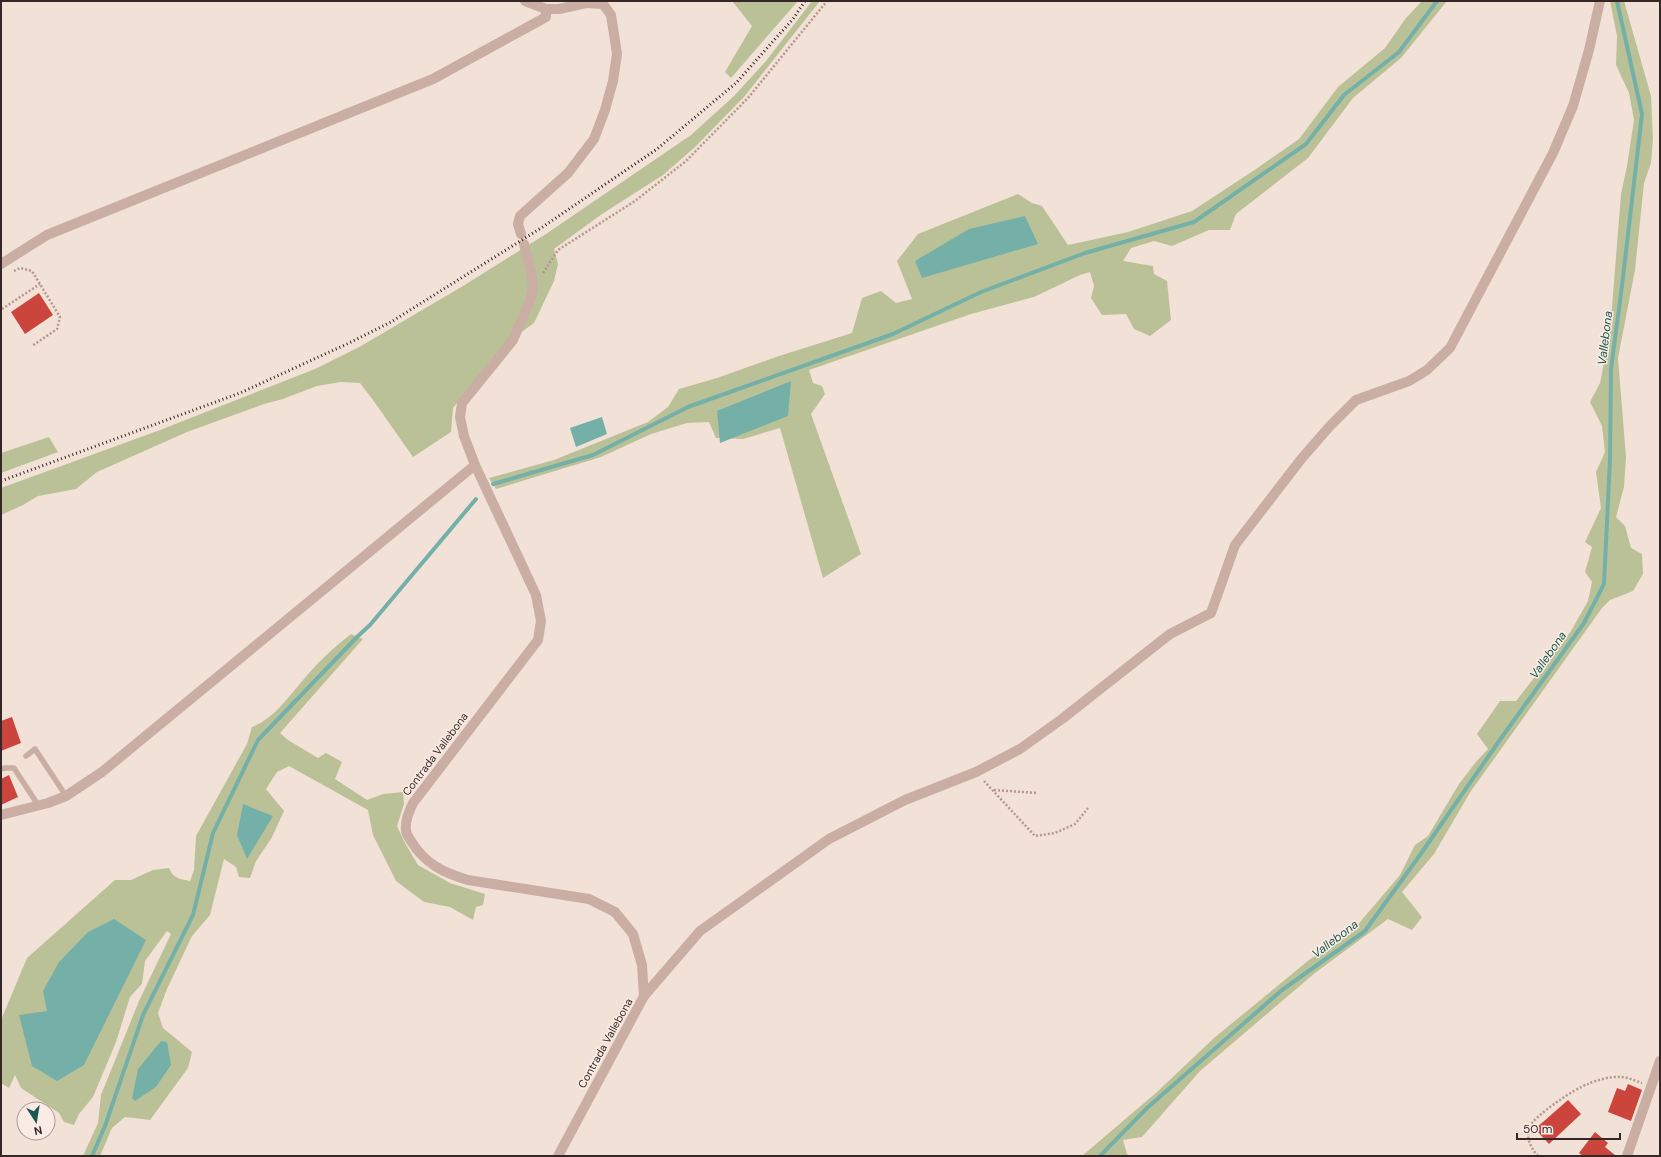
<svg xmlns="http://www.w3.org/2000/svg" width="1661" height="1157" viewBox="0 0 1661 1157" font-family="'DM Sans',sans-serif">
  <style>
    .green { fill: #bbc197 }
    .water { fill: #75b0a8 }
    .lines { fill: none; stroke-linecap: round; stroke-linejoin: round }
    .stream { stroke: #75b0a8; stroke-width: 4 }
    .building { fill: #cc453c }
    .path { stroke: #b6978d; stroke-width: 2.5; stroke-dasharray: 2 2; stroke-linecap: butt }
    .lane { stroke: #caaea3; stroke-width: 5.5 }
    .street { stroke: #caaea3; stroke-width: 10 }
    .rail { stroke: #352725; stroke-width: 3; stroke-dasharray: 1 3; stroke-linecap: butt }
    .labels { text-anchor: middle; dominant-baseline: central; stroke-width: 3; stroke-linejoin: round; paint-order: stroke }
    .street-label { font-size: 11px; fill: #352725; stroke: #faece4 }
    .water-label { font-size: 12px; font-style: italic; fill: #195851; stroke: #faece4 }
  </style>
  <rect width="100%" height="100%" fill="#f2e1d7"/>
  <g class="green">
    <path d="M732 1H798L731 78 725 72 752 26Z"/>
    <path d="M812 1H820L744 97 694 148 663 175 602 214 554 249 558 264 554 281 534 323 505 344 453 408 451 432 413 457 373 400 360 383 341 382 317 386 283 399 264 404 187 432 97 472 76 489 38 496 23 505 1 515V488L160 430 315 369 361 346 463 286 546 234 691 135 734 96 766 61Z"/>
    <path d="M1422 1H1447L1401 58 1353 98 1308 158 1236 214 1230 230H1209L1172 246 1154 241 1131 248 1123 261 1153 266 1154 274 1167 281 1171 320 1150 336 1134 329 1126 314 1102 315 1091 298 1094 286 1090 272 1080 275 1034 297 971 314 809 370 813 383 822 386 825 394 811 414 861 554 823 578 780 428 743 439 716 438 709 422 687 423 651 434 601 457 496 489 489 478 554 460 648 422 668 407 679 389 717 378 779 356 852 333 862 298 881 291 896 303 912 299 897 261 918 234 1018 194 1032 203 1042 206 1068 245 1128 232 1192 211 1256 169 1299 139 1338 87 1385 48 1406 18Z"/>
    <path d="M1610 1H1624L1651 96 1653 139 1651 163 1644 183 1635 270 1618 358 1626 457 1624 487 1616 517 1625 526 1631 548 1642 554 1643 574 1633 591 1610 600 1602 608 1471 791 1434 854 1402 892 1422 917 1412 930 1388 919 1315 973 1200 1071 1142 1137 1123 1140 1127 1154 1129 1156H1082L1157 1092 1214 1038 1309 960 1355 928 1400 875 1415 845 1428 836 1459 784 1475 763 1488 749 1477 734 1500 701H1516L1571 631 1588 601 1592 582 1585 572 1592 547 1585 542 1601 508 1596 472 1605 452 1602 426 1590 402 1600 383 1610 332 1621 194 1627 166 1634 120 1629 93 1616 65 1617 36Z"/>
    <path d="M49 437 58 452 1 473V453Z"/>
    <path d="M351 634 363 639 280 733 288 740 318 758 326 753 342 762 335 779 367 800 383 794 403 792 404 804 397 826 405 843 418 865 450 883 485 894 483 905 476 907 473 920 450 907 424 902 396 881 373 835 368 810 289 766 277 772 266 789 284 811 271 839 256 861 250 878 239 877 236 867 224 859 210 915 192 936 167 989 158 1013 163 1028 192 1052 188 1068 150 1120 125 1117 112 1128 100 1156H83L98 1123 101 1095 139 1001 171 934 167 931 145 961 142 984 130 997 116 1042 93 1097 79 1114 74 1125 64 1122 59 1113 21 1088 15 1075 9 1088 1 1083V1020L27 958 115 880H131L153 870 169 868C173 878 179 879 190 881L194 870 196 836 247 744 252 727C275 718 288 697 304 679 318 662 333 648 351 634Z"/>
  </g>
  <g class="water">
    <path d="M1025 216 1038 244 922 278 915 261 969 229Z"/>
    <path d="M791 381 788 416 720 443 717 411Z"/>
    <path d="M602 417 607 434 576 447 570 428Z"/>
    <path d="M243 804 273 816 247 859 237 835Z"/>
    <path d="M114 919 146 940 84 1065 57 1081 32 1066 19 1015 47 1011 43 991 59 962 88 932Z"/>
    <path d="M161 1041 167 1042 171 1065 156 1087 135 1101 132 1098 138 1069Z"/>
  </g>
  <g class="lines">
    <g class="stream">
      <path d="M493 484 593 455 688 407 893 334 981 292 1085 253 1194 222 1306 144 1344 95 1399 52 1437 1"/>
      <path d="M92 1156 105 1126 143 1015 193 915 213 833 258 740 358 636 370 625 476 499"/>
      <path d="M1100 1156 1147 1108 1282 990 1365 931 1420 855 1499 741 1584 623 1604 584 1610 459 1611 369 1622 286 1642 114 1617 1"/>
    </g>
  </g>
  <g class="building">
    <path d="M39 293 53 315 25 334 11 312Z"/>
    <path d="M12 717 21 743 1 751V721Z"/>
    <path d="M9 775 18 797 1 805V779Z"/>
    <path d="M1628 1084 1642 1090 1631 1121 1608 1112 1617 1088 1625 1091Z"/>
    <path d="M1568 1100 1581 1114 1549 1144 1535 1129Z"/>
    <path d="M1595 1132 1608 1143 1605 1147 1615 1155 1614 1156H1583L1579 1153Z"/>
  </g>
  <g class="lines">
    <g class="path">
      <path d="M14 271 20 268 32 271 60 317 57 329 32 346"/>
      <path d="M543 273 558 250 635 201 686 161 748 98 827 1"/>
      <path d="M2 309 40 284"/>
      <path d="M984 781 1035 836 1055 833 1075 824 1088 808"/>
      <path d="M994 790 1037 793"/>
      <path d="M1538 1156C1531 1148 1526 1139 1529 1128 1532 1117 1577 1087 1588 1084 1597 1080 1611 1076 1621 1077 1628 1077 1635 1081 1642 1083"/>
    </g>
    <g class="lane">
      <path d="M26 756 35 749 66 796"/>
      <path d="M1 769 5 768H14L38 805"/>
    </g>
    <g class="street">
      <path d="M521 234 518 224 520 216 568 173 594 139 605 110 613 81 617 54 611 15 603 4 586 3 559 9H546L525 1"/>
      <path d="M524 244 531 271 533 287 531 298 513 340 462 403 460 417 464 436 475 465 536 595 541 621 538 640 413 803C409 812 405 820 406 830 406 834 409 838 411 841 425 864 444 873 468 880L589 899 615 912 633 934 642 965 644 996 558 1156"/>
      <path d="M1 264 47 235 433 79 546 17V9"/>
      <path d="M1 815 48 803 66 796 102 772 475 465"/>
      <path d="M644 996 700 931 829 839 905 800 976 772 1020 749 1062 719 1170 634 1211 613 1235 545 1302 458 1330 426 1356 400 1409 381 1427 370 1450 348 1553 153 1573 106 1589 50 1600 1"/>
      <path d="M1627 1156 1660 1061"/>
    </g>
    <path class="rail" d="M1 481 240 393 347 344 391 322 541 228 657 149 736 83 793 19 805 1"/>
  </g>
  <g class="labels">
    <g class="street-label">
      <text transform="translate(435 754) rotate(-53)">Contrada Vallebona</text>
      <text transform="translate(605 1043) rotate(-61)">Contrada Vallebona</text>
    </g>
    <g class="water-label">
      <text transform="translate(1605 338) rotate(-83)">Vallebona</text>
      <text transform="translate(1548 655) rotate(-55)">Vallebona</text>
      <text transform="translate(1335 939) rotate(-37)">Vallebona</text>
    </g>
  </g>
  <rect width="1661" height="1157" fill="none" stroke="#352725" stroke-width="4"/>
  <g transform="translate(36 1121) rotate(168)"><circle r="19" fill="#faece4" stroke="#ab9d98"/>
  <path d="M0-3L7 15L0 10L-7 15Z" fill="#195851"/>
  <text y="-6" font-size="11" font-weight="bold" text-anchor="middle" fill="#352725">N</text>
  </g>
  <path d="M1517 1133v6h103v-6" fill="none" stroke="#352725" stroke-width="2"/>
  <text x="1523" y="1133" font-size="12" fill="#352725" stroke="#faece4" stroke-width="3" paint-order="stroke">50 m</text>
</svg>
